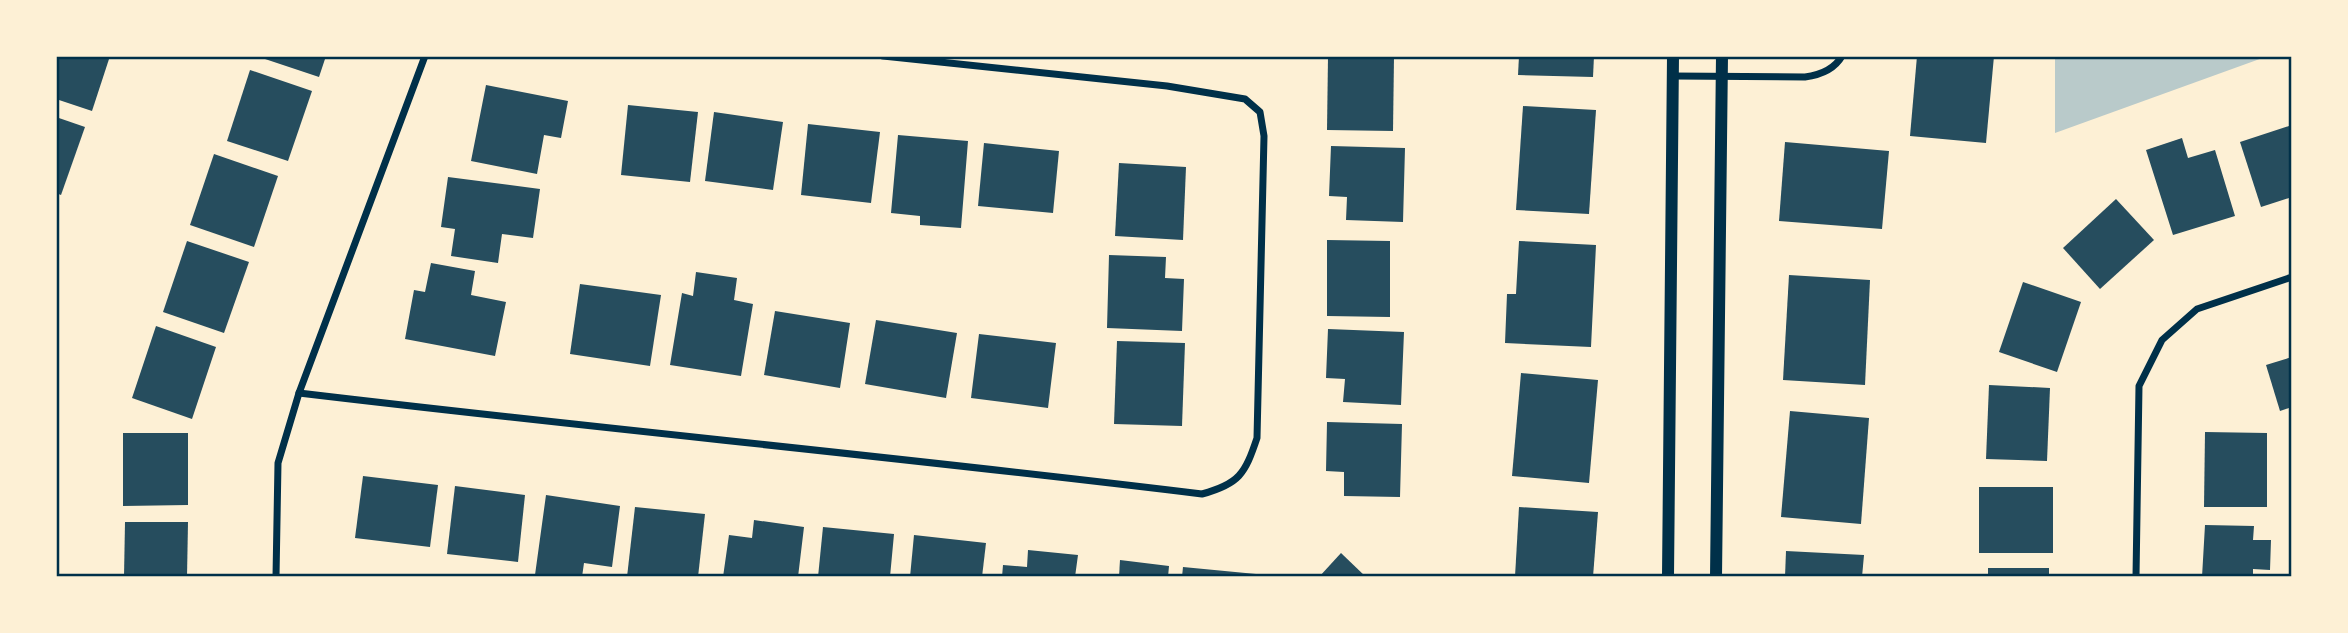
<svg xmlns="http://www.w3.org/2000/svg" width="2348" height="633" viewBox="0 0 2348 633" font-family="'Fira Sans Condensed',sans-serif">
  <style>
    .green { fill: #b9caca }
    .building { fill: #264d5e }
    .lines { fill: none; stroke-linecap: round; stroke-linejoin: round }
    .minor { stroke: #003049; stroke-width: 7 }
    .tertiary { stroke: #003049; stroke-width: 12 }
    .neatline { fill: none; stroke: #003049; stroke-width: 2.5 }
  </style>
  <rect width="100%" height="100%" fill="#fdf0d5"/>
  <path class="green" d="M2055 56H2268L2055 133Z"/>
  <g class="building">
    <path d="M56 56H110L92 111 56 99Z"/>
    <path d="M256 56H326L319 77Z"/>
    <path d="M1519 56H1594L1593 77 1518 75Z"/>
    <path d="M1917 56H1994L1986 143 1910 136Z"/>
    <path d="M1328 57H1394L1393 131 1327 130Z"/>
    <path d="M250 70 312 91 288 161 227 141Z"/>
    <path d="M486 85 568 101 561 138 544 135 537 174 471 161Z"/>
    <path d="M628 105 698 112 690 182 621 175Z"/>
    <path d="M1523 106 1596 110 1589 214 1516 210Z"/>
    <path d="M714 112 783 122 773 190 705 181Z"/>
    <path d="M56 117 85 127 61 195 56 193Z"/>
    <path d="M808 124 880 132 871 203 801 195Z"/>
    <path d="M2292 125V197L2261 207 2240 142Z"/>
    <path d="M898 135 968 141 961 228 920 225V216L891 213Z"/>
    <path d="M2182 138 2188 158 2215 150 2235 216 2173 235 2146 150Z"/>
    <path d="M1785 142 1889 151 1882 229 1779 221Z"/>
    <path d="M984 143 1059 151 1053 213 978 206Z"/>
    <path d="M1331 146 1405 148 1403 222 1346 220 1347 197 1329 196Z"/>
    <path d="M214 154 278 176 254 247 190 225Z"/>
    <path d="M1119 163 1186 167 1183 240 1115 236Z"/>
    <path d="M448 177 540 189 533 238 502 234 498 263 451 256 455 229 441 227Z"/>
    <path d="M2116 199 2154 240 2100 289 2063 248Z"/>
    <path d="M1327 240 1390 241V317L1327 316Z"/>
    <path d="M187 241 249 262 224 333 163 312Z"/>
    <path d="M1519 241 1596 245 1591 347 1505 343 1507 294H1516Z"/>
    <path d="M1109 255 1166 257 1165 278 1184 279 1182 331 1107 328Z"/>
    <path d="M431 263 475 271 471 295 506 302 495 356 405 339 414 290 425 292Z"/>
    <path d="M696 272 737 278 734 300 753 304 741 376 670 365 682 293 693 296Z"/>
    <path d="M1789 275 1870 280 1865 385 1783 380Z"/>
    <path d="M2023 282 2081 302 2057 372 1999 352Z"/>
    <path d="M580 284 661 295 650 366 570 354Z"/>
    <path d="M775 311 850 323 840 388 764 375Z"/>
    <path d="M876 320 957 333 946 398 865 384Z"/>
    <path d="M156 326 216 347 192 419 132 398Z"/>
    <path d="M1328 329 1404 332 1401 405 1343 402 1345 379 1326 378Z"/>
    <path d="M979 334 1056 343 1048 408 971 398Z"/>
    <path d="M1117 341 1185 343 1182 426 1114 424Z"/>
    <path d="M2292 357V407L2280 411 2266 365Z"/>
    <path d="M1521 373 1598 380 1589 483 1512 476Z"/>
    <path d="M1989 385 2050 388 2047 461 1986 459Z"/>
    <path d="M1790 411 1869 418 1861 524 1781 517Z"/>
    <path d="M1327 422 1402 424 1400 497 1344 496V472L1326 471Z"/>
    <path d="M2205 432 2267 433V507H2204Z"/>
    <path d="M123 433H188V505L123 506Z"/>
    <path d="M363 476 438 485 430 547 355 538Z"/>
    <path d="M455 486 525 495 518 562 447 554Z"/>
    <rect x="1979" y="487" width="74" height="66"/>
    <path d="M546 495 620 506 612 567 584 563 582 577 535 575Z"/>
    <path d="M635 507 705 514 698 577H627Z"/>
    <path d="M1519 507 1598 512 1593 577H1515Z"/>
    <path d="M754 520 804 527 798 577H723L729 535 752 538Z"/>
    <path d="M125 522H188L187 577H124Z"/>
    <path d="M2205 525 2254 526 2253 540H2271L2270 570 2253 569V577H2202Z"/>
    <path d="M823 527 894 534 890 577H818Z"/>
    <path d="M914 535 986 543 982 577H910Z"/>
    <path d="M1028 550 1078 555 1075 577H1002L1003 565 1027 567Z"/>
    <path d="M1786 551 1864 555 1862 577H1785Z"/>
    <path d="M1341 553 1366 577H1319Z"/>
    <path d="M1120 560 1169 566 1168 577H1119Z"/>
    <path d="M1183 567 1256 574V577H1182Z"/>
    <rect x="1988" y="568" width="61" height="9"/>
  </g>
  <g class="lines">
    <g class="minor">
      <path d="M1673 76 1805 77C1820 75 1834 70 1842 56"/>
      <path d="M299 393C600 429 901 457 1202 494 1239 484 1245 474 1257 438L1264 136 1260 112 1245 99 1167 86 883 56"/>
      <path d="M276 577 278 463 299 393 425 56"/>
      <path d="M2136 577 2139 386 2162 340 2197 309 2292 277"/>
    </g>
    <g class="tertiary">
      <path d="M1668 577 1673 56"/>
      <path d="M1716 577 1722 56"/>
    </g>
  </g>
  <rect width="2348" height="633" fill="none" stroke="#fdf0d5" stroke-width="116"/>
  <rect x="58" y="58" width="2232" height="517" class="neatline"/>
</svg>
